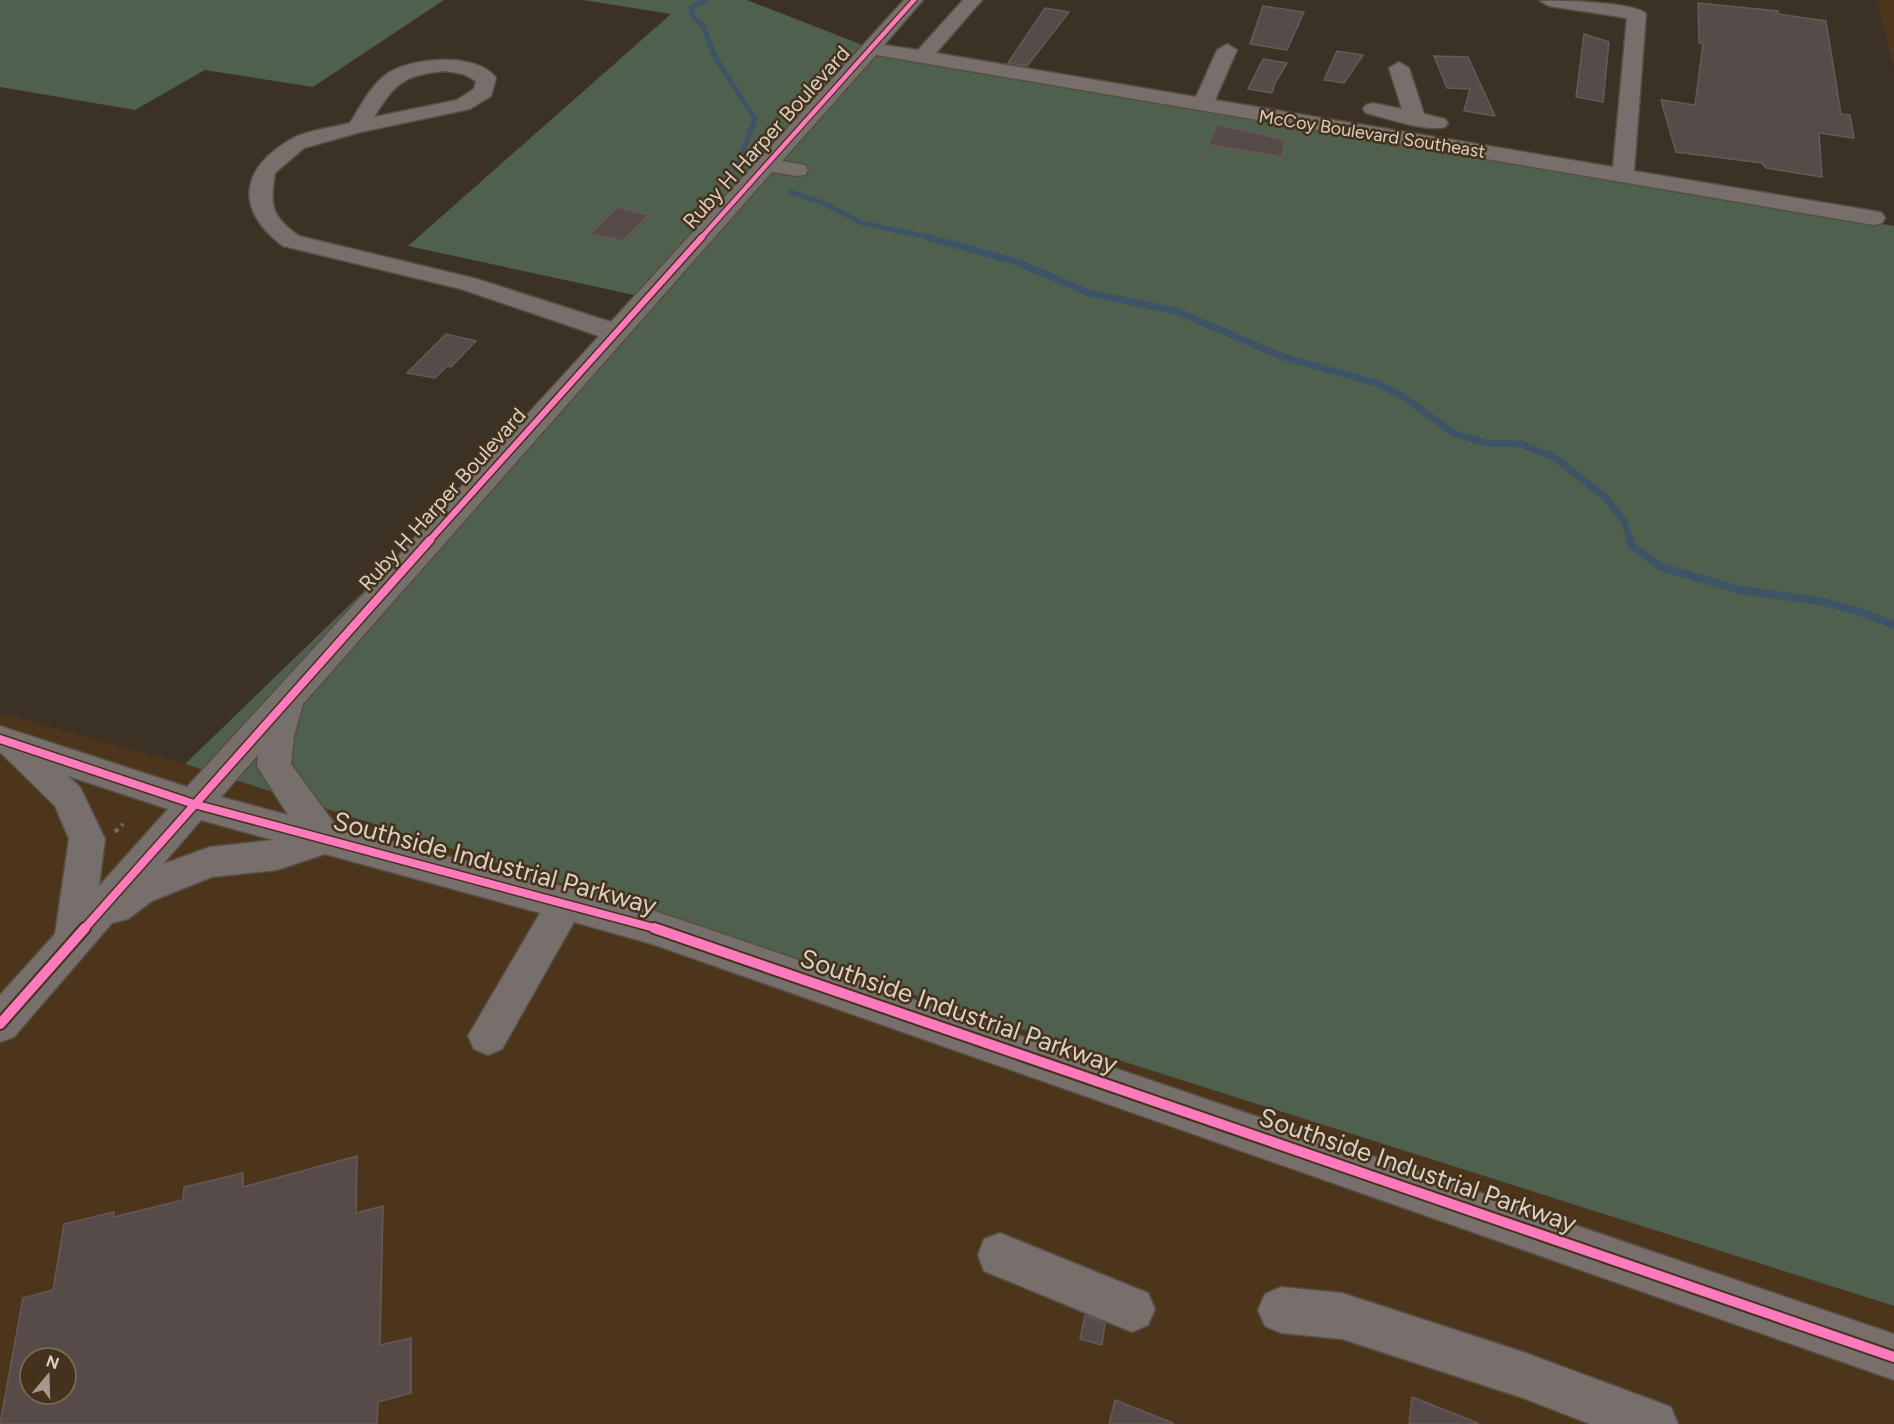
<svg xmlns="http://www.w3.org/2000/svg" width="1894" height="1424" viewBox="0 0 1894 1424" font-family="Figtree,sans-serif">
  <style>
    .built { fill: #4c351b; fill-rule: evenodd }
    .green { fill: #4f604e }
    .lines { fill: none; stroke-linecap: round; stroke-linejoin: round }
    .stream-far2 { stroke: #3e5365; stroke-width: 5 }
    .stream-far1 { stroke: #3e5365; stroke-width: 7 }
    .stream { stroke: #3e5365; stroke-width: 8 }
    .building { fill: #564b49; stroke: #655a59; stroke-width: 1.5; fill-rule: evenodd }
    .minor-casing { stroke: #574e43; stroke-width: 3 }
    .path { stroke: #746d69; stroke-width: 4; stroke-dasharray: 4.5 4.5; stroke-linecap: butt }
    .minor { fill: #766f6c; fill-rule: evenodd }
    .cycleway-far3-casing { stroke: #45321c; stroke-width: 7 }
    .cycleway-far2-casing { stroke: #45321c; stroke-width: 9 }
    .cycleway-far1-casing { stroke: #45321c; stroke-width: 11 }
    .cycleway-casing { stroke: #45321c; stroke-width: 14 }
    .cycleway-far3 { stroke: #fd7abc; stroke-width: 4.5 }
    .cycleway-far2 { stroke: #fd7abc; stroke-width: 6 }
    .cycleway-far1 { stroke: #fd7abc; stroke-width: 8 }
    .cycleway { stroke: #fd7abc; stroke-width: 10 }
    .labels { text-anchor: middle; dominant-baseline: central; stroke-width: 5; stroke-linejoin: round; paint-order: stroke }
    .far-street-label { font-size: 18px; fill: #dcd0c3; stroke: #45321c }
    .street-label { font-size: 21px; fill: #dcd0c3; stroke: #45321c }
    .near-street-label { font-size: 26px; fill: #dcd0c3; stroke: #45321c }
  </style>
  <rect width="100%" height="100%" fill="#3c3125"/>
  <g class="built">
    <path d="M1876 0H1894V68Z"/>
    <path d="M0 713 185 764 1894 1306V1424H0ZM30 1358H66V1394H30Z"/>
  </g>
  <g class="green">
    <path d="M0 0H444L313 87 205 70 135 110 0 87Z"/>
    <path d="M583 0H747L865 46 1894 226V1306L185 764 512 448 648 298 408 246 671 14Z"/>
  </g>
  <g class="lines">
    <g class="stream-far2">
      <path d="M705 0 691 8 693 17 703 26 714 55 755 119 736 169 743 172"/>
      <path d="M791 192 823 203 862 223 932 238"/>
    </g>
    <path class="stream-far1" d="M927 237 1017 262 1089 293 1176 311 1283 357 1376 383 1404 397 1453 433 1486 443 1521 444 1554 457 1605 497 1624 521 1630 541"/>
    <path class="stream" d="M1630 540 1631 545 1661 567 1740 590 1820 601 1861 612 1894 625"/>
  </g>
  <g class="building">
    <path d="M1698 3 1778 11V14L1826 21 1841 114 1850 115 1854 138 1819 133 1822 177 1766 168 1762 163 1676 152 1661 100 1695 105 1703 44 1699 43Z"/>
    <path d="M1263 6 1304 12 1287 50 1250 44Z"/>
    <path d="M1045 8 1069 12 1027 66 1008 63Z"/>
    <path d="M1584 34 1609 42 1603 102 1576 97Z"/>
    <path d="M1337 51 1363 55 1344 83 1324 80Z"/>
    <path d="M1434 56 1468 57 1495 116 1464 111 1470 89 1447 88Z"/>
    <path d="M1263 59 1287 63 1275 83 1272 93 1248 89Z"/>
    <path d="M1217 124 1285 140 1282 157 1208 145Z"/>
    <path d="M617 207 648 215 623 241 590 234Z"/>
    <path d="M446 334 476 341 451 367 447 366 435 378 407 373Z"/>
    <path d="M357 1156 356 1213 383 1206 380 1345 411 1338V1393L378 1402 377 1424H0L23 1298 53 1290 64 1224 114 1212V1217L183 1200 184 1187 243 1173V1187ZM30 1358H66V1394H30Z"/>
    <path d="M1085 1315 1105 1323 1102 1345 1080 1339Z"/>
    <path d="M1412 1397 1478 1423V1424H1409Z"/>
    <path d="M1115 1400 1173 1423V1424H1109Z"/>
  </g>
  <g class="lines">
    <g class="minor-casing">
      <g id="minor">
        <path d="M904 0H923L884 45 918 50 963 0H982L936 53 1196 97 1217 50 1227 44 1237 50 1215 100 1613 167 1627 18 1549 6 1540 1C1555 0 1638 2 1646 14L1634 171 1874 211 1882 213 1885 218 1882 223 1874 225 876 55 782 161 805 165 808 170 805 175 797 176 772 172 303 704 294 736 291 764 337 827 652 910 1894 1334V1380L652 944 574 922 502 1049 488 1055 474 1049 468 1036 540 913 325 854 277 870 212 877 152 901 128 919 112 923 14 1037 0 1042V995L55 934 69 839 55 806 0 752V726L187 787 599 336 461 289 283 246C236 211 239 171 288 141 305 130 332 128 350 123 360 107 369 89 383 77 405 57 477 51 496 78L491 96 470 109 361 132 304 148 275 173C270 206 271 216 299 236L477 279 611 322ZM445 71 463 74 476 81 474 89 457 100 374 117C395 83 404 75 445 71ZM258 755 257 766 288 815 221 797ZM68 776 168 809 99 886 105 839 80 787ZM201 820 273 840 210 847 163 864Z"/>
        <path d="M1399 62 1409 68 1424 114 1445 119 1448 123 1445 127C1426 132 1386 118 1366 113L1363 109 1366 105 1373 103 1402 109 1389 68Z"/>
        <path d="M1000 1233 1148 1293 1155 1309 1148 1325 1132 1332 984 1271 978 1255 984 1239Z"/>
        <path d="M1281 1287 1342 1293 1523 1352 1671 1407 1678 1424H1590L1523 1398 1342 1339 1281 1333 1265 1326 1258 1310 1265 1294Z"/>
      </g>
    </g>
    <path class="path" d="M115 832 123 824"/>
    <use href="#minor" class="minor"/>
    <g class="cycleway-far3-casing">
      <path id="cycleway-far3" d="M701 238 914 0"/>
    </g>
    <g class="cycleway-far2-casing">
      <path id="cycleway-far2" d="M429 541 702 237"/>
    </g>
    <g class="cycleway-far1-casing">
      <g id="cycleway-far1">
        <path d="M0 739 194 804 658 929"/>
        <path d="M84 929 430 540"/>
      </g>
    </g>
    <g class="cycleway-casing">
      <g id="cycleway">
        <path d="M654 928 1894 1357"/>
        <path d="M0 1024 85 928"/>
      </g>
    </g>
    <use href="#cycleway-far3" class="cycleway-far3"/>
    <use href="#cycleway-far2" class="cycleway-far2"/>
    <use href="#cycleway-far1" class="cycleway-far1"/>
    <use href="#cycleway" class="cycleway"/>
  </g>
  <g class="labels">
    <g class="far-street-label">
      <text transform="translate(1372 134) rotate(9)">McCoy Boulevard Southeast</text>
    </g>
    <g class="street-label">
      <text transform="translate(766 137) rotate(-48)">Ruby H Harper Boulevard</text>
      <text transform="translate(442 499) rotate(-48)">Ruby H Harper Boulevard</text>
    </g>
    <g class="near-street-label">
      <text transform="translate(495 863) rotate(15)">Southside Industrial Parkway</text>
      <text transform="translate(959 1011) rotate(19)">Southside Industrial Parkway</text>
      <text transform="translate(1418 1170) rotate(19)">Southside Industrial Parkway</text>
    </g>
  </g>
  <g transform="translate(48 1376) rotate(19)"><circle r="28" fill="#45321c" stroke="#81715f" stroke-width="1.5"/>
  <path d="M0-4.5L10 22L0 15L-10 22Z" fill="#a4988c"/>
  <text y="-9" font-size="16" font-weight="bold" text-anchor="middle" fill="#dcd0c3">N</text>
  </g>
</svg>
